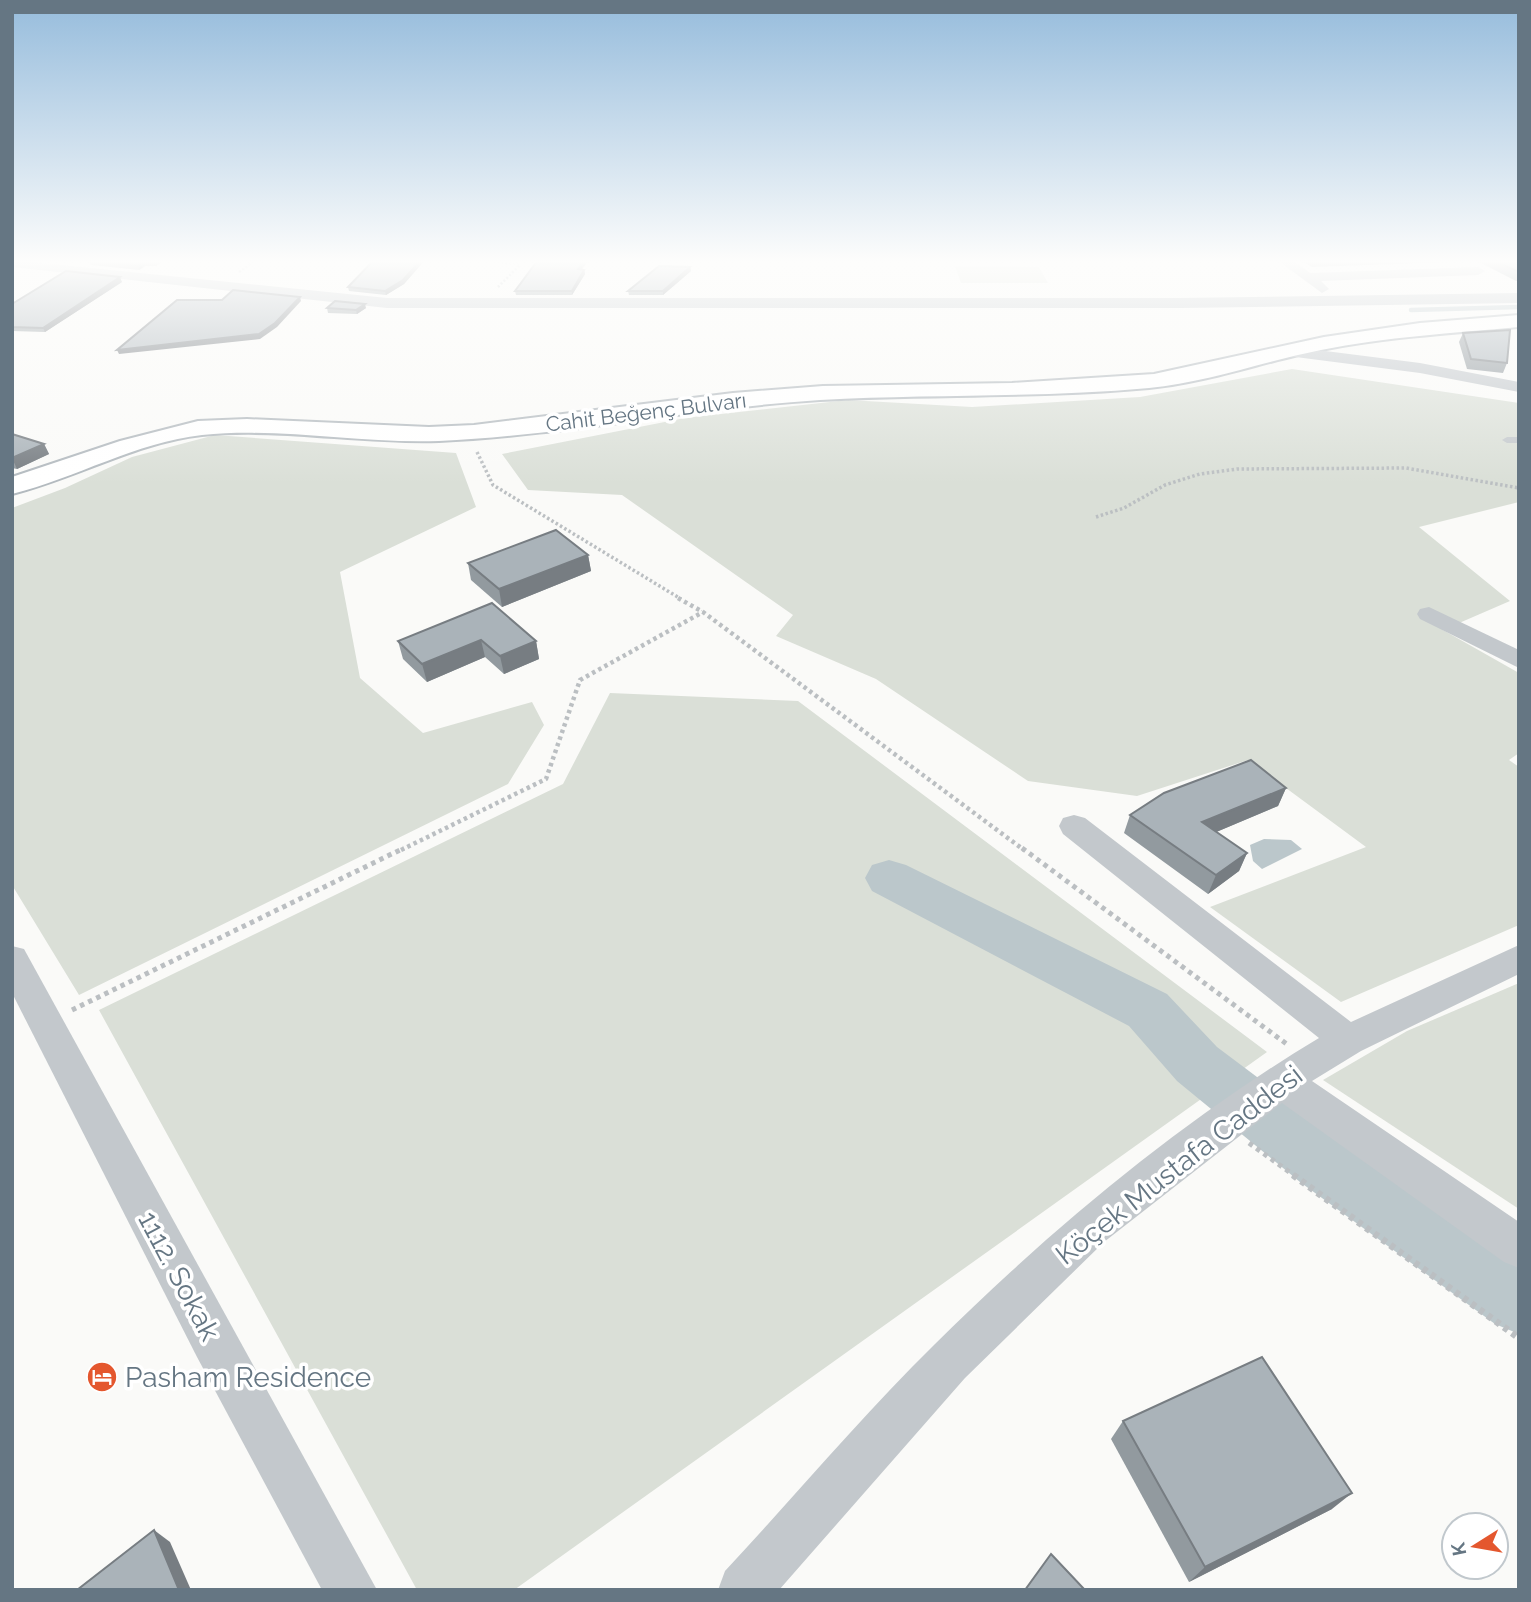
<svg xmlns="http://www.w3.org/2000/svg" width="1531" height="1602" viewBox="0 0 1531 1602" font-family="Raleway,sans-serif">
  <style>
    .green { fill: #dadfd7 }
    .water { fill: #bbc7cb }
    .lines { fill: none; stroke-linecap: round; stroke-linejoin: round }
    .stream { stroke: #bbc7cb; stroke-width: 4.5 }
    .river { fill: #bbc7cb; fill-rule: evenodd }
    .secondary-casing { stroke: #b3babf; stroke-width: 4 }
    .path-far4 { stroke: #bbbfc2; stroke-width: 2.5; stroke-dasharray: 2 2; stroke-linecap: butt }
    .path-far3 { stroke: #bbbfc2; stroke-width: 3.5; stroke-dasharray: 2.5 2.5; stroke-linecap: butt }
    .path-far2 { stroke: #bbbfc2; stroke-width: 4.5; stroke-dasharray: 3.5 3.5; stroke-linecap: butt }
    .path-far1 { stroke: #bbbfc2; stroke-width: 5; stroke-dasharray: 4.5 4.5; stroke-linecap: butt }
    .path { stroke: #bbbfc2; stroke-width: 7; stroke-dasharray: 5 5; stroke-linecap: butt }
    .lane { fill: #c3c8cc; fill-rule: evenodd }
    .street { fill: #c3c8cc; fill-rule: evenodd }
    .secondary { fill: #fff; fill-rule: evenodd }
    .wall { fill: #929a9f }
    .shaded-wall { fill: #777d82 }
    .building { fill: #aab3b9; stroke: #777d82; stroke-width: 2 }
    .labels { text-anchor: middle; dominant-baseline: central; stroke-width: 7; stroke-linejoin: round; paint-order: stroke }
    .far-street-label { font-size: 21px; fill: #657683; stroke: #fff }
    .near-street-label { font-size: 28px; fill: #657683; stroke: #fff }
    .near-poi-label { font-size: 28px; fill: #657683; stroke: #fff; text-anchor: start }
  </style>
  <rect width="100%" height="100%" fill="#fafaf8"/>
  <g class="green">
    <path d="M955 266 1039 267 1048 283H961Z"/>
    <path d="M1292 369 1519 403V502L1419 527 1510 601 1443 630 1519 673V753L1509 760 1519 767V925L1341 1002 1210 907 1366 847 1248 760 1137 796 1028 781 876 679 776 636 793 615 622 495 528 490 502 454 685 418 848 400 972 407 1140 397Z"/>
    <path d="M215 435 456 453 476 507 340 572 360 678 423 733 532 702 544 725 508 784 79 995 12 885V508L65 488 132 457Z"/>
    <path d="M610 693 798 701 1267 1052 514 1590H417L99 1010 563 784Z"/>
    <path d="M1519 983V1209L1323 1080 1407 1031Z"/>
  </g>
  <path class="water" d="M1264 839 1291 840 1302 849 1262 869 1253 861 1250 845Z"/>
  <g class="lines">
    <path class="stream" d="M1411 310 1519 307"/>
    <path class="river" d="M889 860 906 865 1167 994 1217 1047 1344 1142 1519 1260V1334L1495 1324 1300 1182 1177 1081 1129 1026 872 891 865 878 872 865Z"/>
    <g class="secondary-casing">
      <path id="secondary" d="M1519 315V327C1453 333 1386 337 1321 350 1265 361 1205 383 1149 388 1039 398 930 394 820 400 693 408 567 435 439 441 361 444 281 427 202 435 137 442 76 478 12 494V477L120 441 198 421 247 419 429 427 474 425 733 393 823 386 1012 383 1154 374 1324 337 1420 323Z"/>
    </g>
    <g class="path-far4">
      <path d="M239 272 256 260"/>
      <path d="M498 287 520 265 498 262 500 260"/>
    </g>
    <g class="path-far3">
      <path d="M477 452 493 485 681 599"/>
      <path d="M1096 517 1124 508 1165 485 1200 474 1237 469 1406 468 1519 488"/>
    </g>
    <g class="path-far2">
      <path d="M678 598 703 612 1024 850"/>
      <path d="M401 850 546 779 580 680 703 612"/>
    </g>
    <g class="path-far1">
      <path d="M1022 848 1288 1045"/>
      <path d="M72 1010 404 848"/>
      <path d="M1249 1143 1295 1176"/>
    </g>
    <path class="path" d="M1293 1175 1519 1338"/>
    <path class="lane" d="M1519 437V443H1507L1502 440 1507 437Z"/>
    <g class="street">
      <path d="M12 260 387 298H1180L1519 293V303L1180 308H387L12 267Z"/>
      <path d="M1277 260H1292L1310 273 1478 267 1485 271 1478 275 1321 281 1329 289 1322 293Z"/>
      <path d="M1286 346 1420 363 1519 382V392L1420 373 1280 355 1278 351Z"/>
      <path d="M1429 607 1519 650V668L1420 619 1417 614 1420 609Z"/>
      <path d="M1074 815 1085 818 1351 1022 1519 945V974L1361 1051 1312 1081 1519 1222V1268L1504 1262 1282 1103 1104 1242 965 1378 779 1590H718L725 1571C795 1496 861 1417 934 1345 1050 1230 1179 1122 1319 1038L1063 834 1059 826 1063 818Z"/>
      <path d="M12 946 24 949 377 1590H322L197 1357 12 993Z"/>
    </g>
    <use href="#secondary" class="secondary"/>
  </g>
  <g class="wall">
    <path d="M165 260 156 266H145L139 270 91 265 89 261Z"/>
    <path d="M374 260H425L404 284 386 295 349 291 348 287Z"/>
    <path d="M538 260H589L581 270H584L585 274 572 295H516L515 291Z"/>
    <path d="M1300 260H1519V281H1516L1477 261 1312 267Z"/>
    <path d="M690 267 691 271 663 295H629L628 291Z"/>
    <path d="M122 282 45 332 12 331V304Z"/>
    <path d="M327 308H366L357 314 328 313Z"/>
    <path d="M1463 333 1507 363 1503 373 1467 369 1459 342Z"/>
    <path d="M12 434 44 444 49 454 17 469 12 468Z"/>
    <path d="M588 555 591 571 502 607 471 580 468 563Z"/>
    <path d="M492 603 536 641 539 659 504 674 485 657 427 682 403 659 398 641Z"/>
    <path d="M1286 788 1278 806 1216 832 1247 853 1239 871 1208 894 1124 833 1130 815Z"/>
    <path d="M1123 1421 1332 1509 1189 1582 1111 1439Z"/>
  </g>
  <g class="shaded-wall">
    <path d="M158 260H165L156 266 154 262Z"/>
    <path d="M421 260H425L404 284 386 295 385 291Z"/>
    <path d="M585 260H589L578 274V269Z"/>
    <path d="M144 262 145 266 139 270 138 266Z"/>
    <path d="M690 267 691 271 663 295V291Z"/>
    <path d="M584 270 585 274 572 295V291Z"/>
    <path d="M120 277 122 282 45 332 43 328Z"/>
    <path d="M300 297 301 301 277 327 260 339 119 354 117 350Z"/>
    <path d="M365 304 366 308 357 314 356 310Z"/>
    <path d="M44 444 49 454 17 469 12 458Z"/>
    <path d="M588 555 591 571 502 607 499 589Z"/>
    <path d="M481 640 485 657 427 682 422 664Z"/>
    <path d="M536 641 539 659 504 674 500 656Z"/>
    <path d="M1286 788 1278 806 1195 841 1202 822Z"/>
    <path d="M1247 853 1239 871 1208 894 1216 875Z"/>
    <path d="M1352 1493 1332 1509 1189 1582 1205 1567Z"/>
    <path d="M154 1530 170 1542 191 1590H179Z"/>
  </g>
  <g class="building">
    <path d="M91 260H158L154 262H144L138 266 89 261Z"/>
    <path d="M374 260H421L403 280 385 291 348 287Z"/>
    <path d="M538 260H585L578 269 584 270 572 291H515Z"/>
    <path d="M1493 260H1519V272Z"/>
    <path d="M659 266 690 267 663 291H628Z"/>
    <path d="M66 271 120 277 43 328 12 327V304Z"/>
    <path d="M233 290 300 297 275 323 259 334 117 350 177 300H222Z"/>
    <path d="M335 301 365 304 356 310 327 308Z"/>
    <path d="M1510 330 1507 363 1471 359 1463 333Z"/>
    <path d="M12 434 44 444 12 458Z"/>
    <path d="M556 530 588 555 499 589 468 563Z"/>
    <path d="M492 603 536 641 500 656 481 640 422 664 398 641Z"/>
    <path d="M1251 760 1286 788 1202 822 1247 853 1216 875 1130 815 1164 793Z"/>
    <path d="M1262 1357 1352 1493 1205 1567 1123 1421Z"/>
    <path d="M154 1530 179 1590H77Z"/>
    <path d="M1051 1554 1085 1590H1025Z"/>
  </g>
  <linearGradient id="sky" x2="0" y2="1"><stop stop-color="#96bcdc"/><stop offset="0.54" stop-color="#fdfdfc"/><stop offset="1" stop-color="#fdfdfc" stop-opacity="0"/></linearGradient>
  <rect width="1531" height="484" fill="url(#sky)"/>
  <defs>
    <g id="hotel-disc" transform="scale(1.575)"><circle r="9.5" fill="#e4572e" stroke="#fff"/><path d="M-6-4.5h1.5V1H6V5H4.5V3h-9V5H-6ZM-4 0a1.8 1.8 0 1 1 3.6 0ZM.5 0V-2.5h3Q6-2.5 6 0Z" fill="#fff"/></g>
  </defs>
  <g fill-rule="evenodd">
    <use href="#hotel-disc" x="102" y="1377"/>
  </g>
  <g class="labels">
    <g class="far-street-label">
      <text transform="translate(646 412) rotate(-7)">Cahit Beğenç Bulvarı</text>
    </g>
    <g class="near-street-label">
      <text transform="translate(1179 1165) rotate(-38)">Köçek Mustafa Caddesi</text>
      <text transform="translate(179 1276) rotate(62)">1112. Sokak</text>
    </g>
    <g class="near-poi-label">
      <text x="125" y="1377">Pasham Residence</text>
    </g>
  </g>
  <rect width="1531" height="1602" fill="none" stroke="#657683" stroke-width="28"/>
  <g transform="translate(1475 1546) rotate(259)"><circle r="33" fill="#ffffff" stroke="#c1c8cd" stroke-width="2"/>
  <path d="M0-5L12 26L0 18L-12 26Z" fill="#e4572e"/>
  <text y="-10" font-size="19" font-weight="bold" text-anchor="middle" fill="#657683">K</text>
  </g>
</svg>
